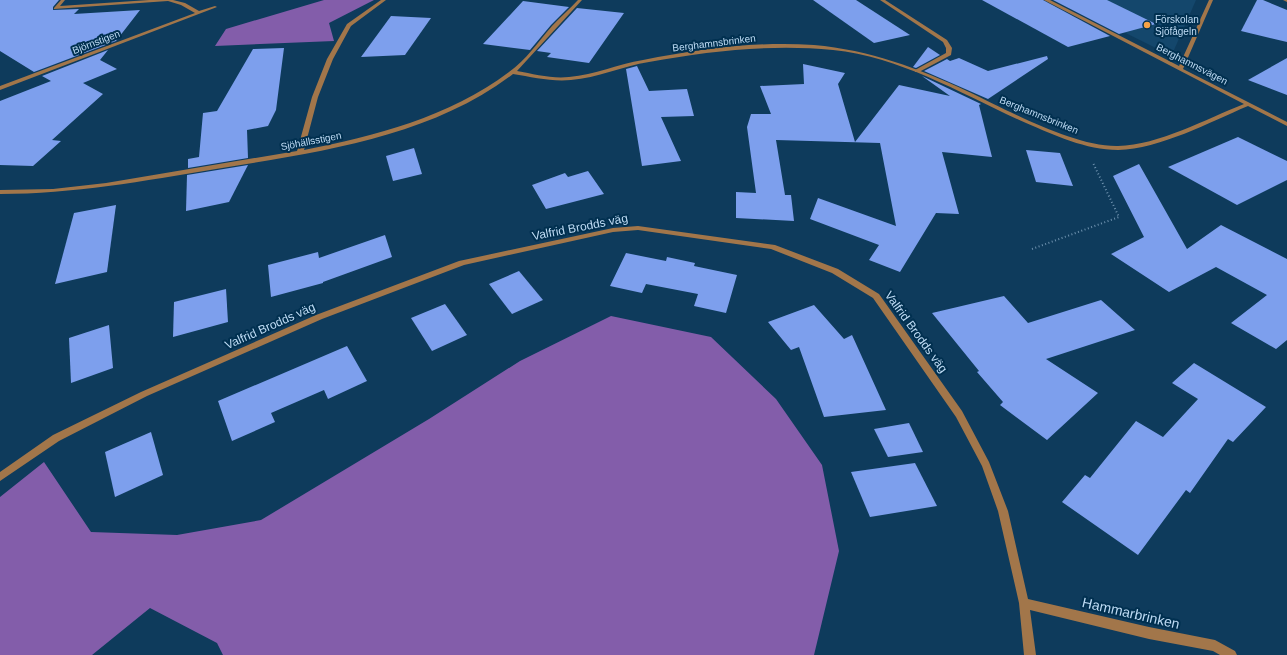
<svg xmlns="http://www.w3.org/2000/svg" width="1287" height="655" viewBox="0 0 1287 655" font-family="Helvetica,sans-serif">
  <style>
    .built { fill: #14476c }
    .forest { fill: #835daa }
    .building { fill: #7d9fed }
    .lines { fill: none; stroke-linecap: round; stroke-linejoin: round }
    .path { stroke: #6d91ae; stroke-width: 2; stroke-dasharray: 1 2.5; stroke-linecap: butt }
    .lane { fill: #a2764a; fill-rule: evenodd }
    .street { fill: #a2764a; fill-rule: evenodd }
    .poi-dot { fill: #f6a246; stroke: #013050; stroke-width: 1.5 }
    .labels { text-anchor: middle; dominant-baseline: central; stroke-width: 4; stroke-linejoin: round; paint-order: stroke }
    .far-poi-label { font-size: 10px; fill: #bedbf4; stroke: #013050; text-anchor: start }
    .far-street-label { font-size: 10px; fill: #bedbf4; stroke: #013050 }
    .street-label { font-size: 12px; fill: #bedbf4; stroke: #013050 }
    .near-street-label { font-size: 14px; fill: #bedbf4; stroke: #013050 }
  </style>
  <rect width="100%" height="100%" fill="#0e3b5c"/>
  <path class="built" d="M1059 0H1196L1174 50 1164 52Z"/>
  <g class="forest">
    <path d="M324 0H374L329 23 334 41 215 46 226 29Z"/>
    <path d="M611 316 711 337 776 399 822 465 839 551 814 655H223L217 643 150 608 92 655H0V497L44 462 91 532 177 535 261 520 429 419 520 361Z"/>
  </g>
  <g class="building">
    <path d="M0 0H59L53 7V10L79 9 74 14 140 10 116 41 34 72 0 51Z"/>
    <path d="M813 0H856L910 35 874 43Z"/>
    <path d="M982 0H1043L1110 36 1068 47Z"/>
    <path d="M1053 0H1107L1156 24 1119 34Z"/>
    <path d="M1257 0H1263L1287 10V42L1241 31Z"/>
    <path d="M523 1 569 7 551 25 530 50 483 44Z"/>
    <path d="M577 8 624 13 589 63 547 57 551 53 537 51Z"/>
    <path d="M391 16 431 18 405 55 361 57Z"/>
    <path d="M928 47 940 55 916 68 913 67Z"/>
    <path d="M284 48 276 110 268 126 247 130 248 158 188 168V159L199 157 203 113 217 111 253 49Z"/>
    <path d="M108 50 100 60 117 69 83 83 103 94 52 140 61 141 33 166 0 165V101L51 81 42 76Z"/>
    <path d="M1047 56 1048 59 988 99 924 71 947 59 950 61 959 58 988 71Z"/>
    <path d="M1287 58V95L1248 80Z"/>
    <path d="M803 64 845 73 838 84 855 142 899 85 950 96 922 76 981 104 979 105 992 157 942 152 959 214 936 213 900 272 869 260 879 245 810 219 818 198 896 226 880 143 776 140 785 195H791L794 221 736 218V192L756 193 747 127 751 114H771L760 86 804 84Z"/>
    <path d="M637 66 649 91 687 89 694 116 661 117 681 161 642 166 626 69Z"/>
    <path d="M1238 137 1287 161V180L1237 205 1168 167Z"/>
    <path d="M414 148 422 174 393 181 386 156Z"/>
    <path d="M1026 150 1060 153 1073 186 1036 182Z"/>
    <path d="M1139 164 1187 249 1221 225 1287 259V340L1276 349 1231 323 1267 295 1216 267 1169 292 1111 254 1144 237 1113 176Z"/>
    <path d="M248 165 229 202 186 211 187 175Z"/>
    <path d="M588 171 604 194 546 209 532 185 565 173 568 177Z"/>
    <path d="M116 205 107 272 55 284 74 213Z"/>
    <path d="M385 235 392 257 323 282V283L271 297 268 265 318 252 319 258Z"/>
    <path d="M626 253 666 261 667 257 695 263 694 266 737 275 726 313 694 306 698 294 646 284 642 293 610 286Z"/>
    <path d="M519 271 543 300 512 314 489 284Z"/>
    <path d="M226 289 228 322 173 337 174 302Z"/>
    <path d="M1004 296 1028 323 1101 300 1135 330 1046 359 1098 393 1047 440 1000 405 1003 402 977 372 979 371 932 313Z"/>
    <path d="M445 304 467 335 432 351 411 318Z"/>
    <path d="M814 305 844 339 852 335 886 410 824 417 799 347 791 350 768 322Z"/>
    <path d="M109 325 113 368 71 383 69 338Z"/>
    <path d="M347 346 367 381 328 399 324 390 271 413 275 422 232 441 218 401Z"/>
    <path d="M1194 363 1266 407 1233 442 1228 439 1190 493 1186 490 1138 555 1062 502 1085 475 1090 478 1136 421 1163 437 1198 399 1172 383Z"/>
    <path d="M909 423 923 452 888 457 874 429Z"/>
    <path d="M151 432 163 475 115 497 105 452Z"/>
    <path d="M915 463 937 506 870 517 851 472Z"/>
  </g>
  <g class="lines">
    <path class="path" d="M1032 249 1119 217 1093 163"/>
    <path class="lane" d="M880 0H885L947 40 952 48 951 55 919 72H915V70L946 53V48L943 42Z"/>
    <g class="street">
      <path d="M61 0H65L60 6 149 0H173L185 3 199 11 215 6 217 7 0 90V86L195 13 181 5 168 1 54 9V8Z"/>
      <path d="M381 0H386L351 26 333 59 318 97 304 150C375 136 449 117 509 72 526 60 538 42 552 26 560 17 570 9 578 0H582L517 71C534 74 552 79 569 77 595 75 618 64 643 60 699 49 757 41 814 45 870 50 918 68 969 92 1009 111 1074 147 1118 146 1159 145 1206 119 1244 104L1044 0H1050L1179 66 1209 0H1213L1183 69 1287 122V126L1248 106C1210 122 1160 149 1118 150 1086 150 1054 135 1026 123 963 95 902 57 833 50 771 44 710 51 649 62 623 66 597 78 571 80 552 82 532 77 513 74 429 138 318 152 216 169 144 181 73 194 0 194V190L53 189 106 183 297 151 312 97 327 59 347 24Z"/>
      <path d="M1283 0H1287V2Z"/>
      <path d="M638 226 775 245 838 269 879 294 962 411 989 462 1008 511 1028 599 1149 627 1215 640 1235 651 1237 655H1220L1213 651 1149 639 1030 610 1036 655H1024L1019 603 998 511 982 466 956 417 873 298 832 273 771 249 638 230 613 232 464 265 322 319 147 396 59 441 0 481V472L53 435 141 392 316 315 459 261 613 228Z"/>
    </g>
  </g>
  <circle class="poi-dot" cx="1147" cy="25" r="4"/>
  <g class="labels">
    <g class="far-poi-label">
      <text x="1155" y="19">Förskolan<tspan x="1155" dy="12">Sjöfågeln</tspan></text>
    </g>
    <g class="far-street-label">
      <text transform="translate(96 42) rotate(-21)">Björnstigen</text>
      <text transform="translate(714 43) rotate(-7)">Berghamnsbrinken</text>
      <text transform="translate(1192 64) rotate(27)">Berghamnsvägen</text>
      <text transform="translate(1039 115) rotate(22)">Berghamnsbrinken</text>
      <text transform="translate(311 141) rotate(-11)">Sjöhällsstigen</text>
    </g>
    <g class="street-label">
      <text transform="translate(580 227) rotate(-11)">Valfrid Brodds väg</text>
      <text transform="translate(270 326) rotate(-24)">Valfrid Brodds väg</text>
      <text transform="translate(916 332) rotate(54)">Valfrid Brodds väg</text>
    </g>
    <g class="near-street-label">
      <text transform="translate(1131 613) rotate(13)">Hammarbrinken</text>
    </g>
  </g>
</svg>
